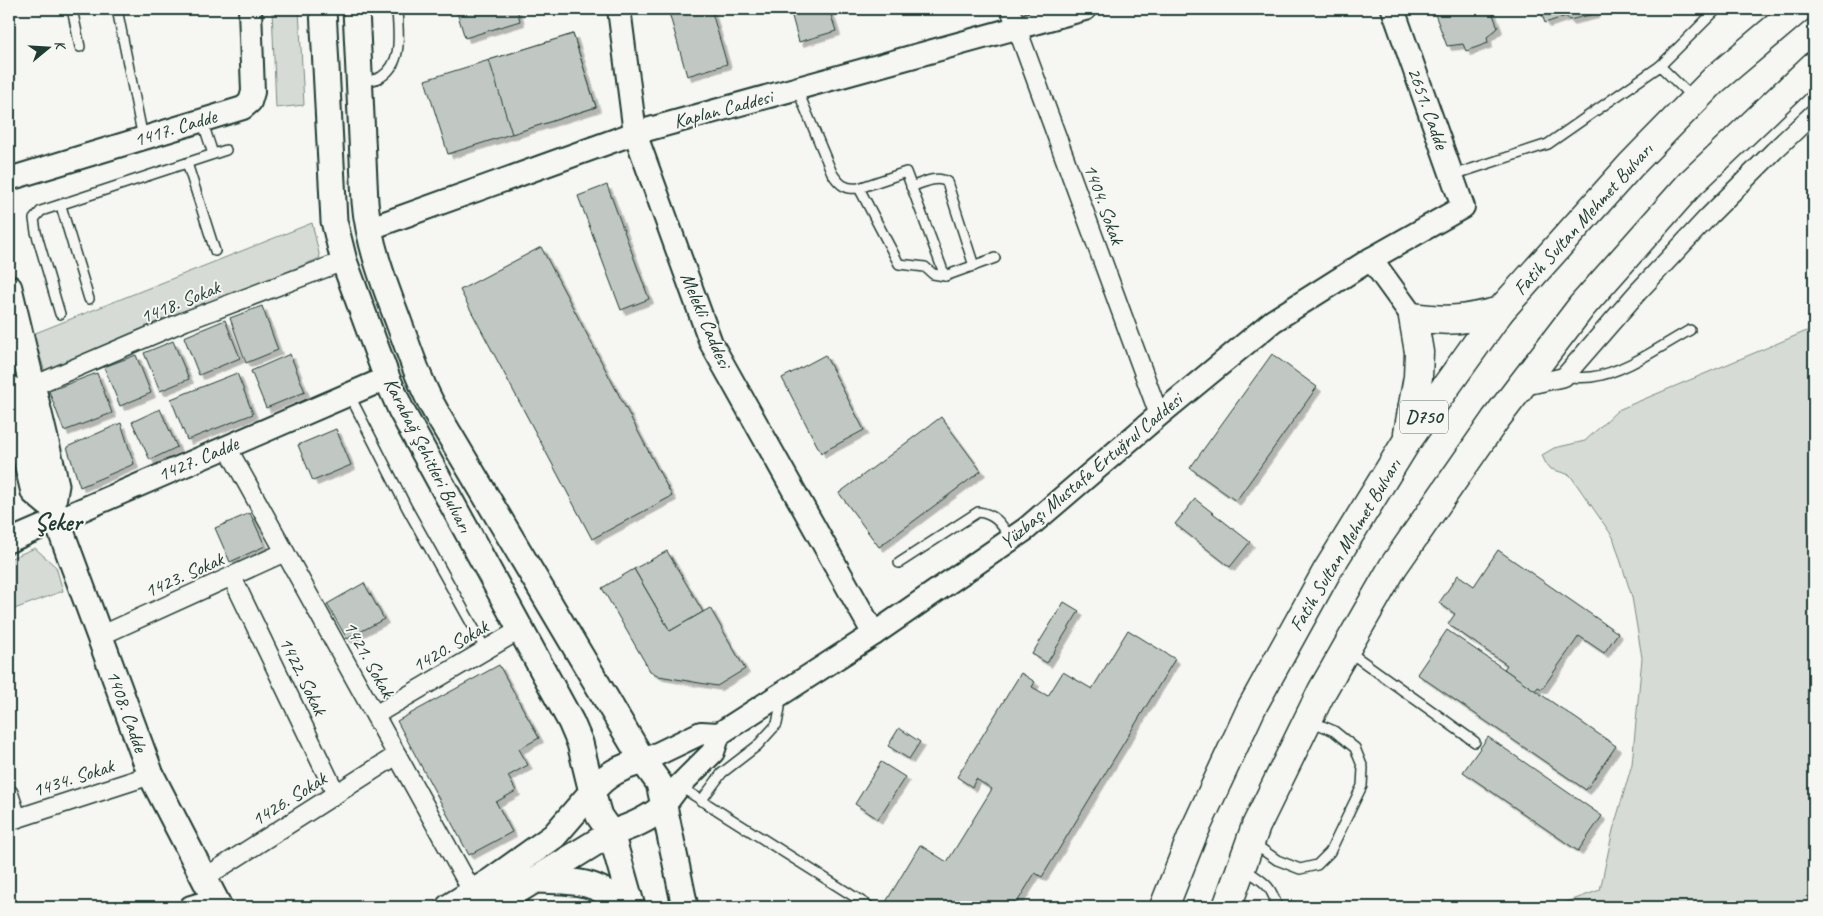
<svg xmlns="http://www.w3.org/2000/svg" width="1823" height="916" viewBox="0 0 1823 916" font-family="Caveat,sans-serif">
  <style>
    .green { fill: #d6dbd6; stroke: #7a8c85 }
    .building { fill: #c1c8c3; stroke: #1f3d34; filter: url(#shadow) }
    .lines { fill: none; stroke-linecap: round; stroke-linejoin: round }
    .service-casing { stroke: #1f3d34; stroke-width: 12 }
    .minor-casing { stroke: #1f3d34; stroke-width: 21 }
    .tertiary-casing { stroke: #1f3d34; stroke-width: 26 }
    .secondary-casing { stroke: #1f3d34; stroke-width: 29 }
    .trunk-casing { stroke: #1f3d34; stroke-width: 31 }
    .service { stroke: #f6f6f2; stroke-width: 9 }
    .minor { stroke: #f6f6f2; stroke-width: 18 }
    .tertiary { stroke: #f6f6f2; stroke-width: 22 }
    .secondary { stroke: #f6f6f2; stroke-width: 25 }
    .trunk { stroke: #f6f6f2; stroke-width: 28 }
    .labels { text-anchor: middle; dominant-baseline: central; stroke-width: 4; stroke-linejoin: round; paint-order: stroke }
    .shield { fill: #f6f6f2; stroke: #60746d; stroke-width: 1 }
    .shield-label { font-size: 19px; font-weight: bold; fill: #1f3d34 }
    .street-label { font-size: 20px; fill: #1f3d34; stroke: #f6f6f2 }
    .district-label { font-size: 25px; font-weight: bold; fill: #1f3d34; stroke: #f6f6f2 }
  </style>
  <defs>
    <filter id="shadow"><feDropShadow dx="4.5" dy="4.5" stdDeviation="0" flood-color="#0004"/></filter>
  </defs>
  <rect width="100%" height="100%" fill="#f6f6f2"/>
  <filter id="ink" filterUnits="userSpaceOnUse"><feTurbulence type="fractalNoise" baseFrequency=".02" numOctaves="2"/><feDisplacementMap in="SourceGraphic" scale="10" xChannelSelector="R" yChannelSelector="G"/><feConvolveMatrix kernelMatrix="1 2 1 2 8 2 1 2 1" color-interpolation-filters="sRGB"/></filter>
  <g filter="url(#ink)">
    <g class="green">
      <path d="M272 9H299L304 105 276 108Z"/>
      <path d="M312 223 320 258 45 372 33 334Z"/>
      <path d="M1814 328V907H1553L1600 890 1613 830 1632 764 1642 658 1632 597 1613 537 1570 475 1551 469 1545 462 1542 455 1554 448 1585 441 1618 410Z"/>
      <path d="M35 548 56 567 63 591 9 611V559Z"/>
    </g>
    <g class="building">
      <path d="M456 9H517L520 21 465 38Z"/>
      <path d="M668 9H711L727 64 687 76Z"/>
      <path d="M790 9H829L836 31 799 42Z"/>
      <path d="M1433 9H1491L1498 28 1487 37 1488 43 1466 51 1463 44 1447 46Z"/>
      <path d="M1540 9H1596L1594 14 1569 20 1566 16 1545 23Z"/>
      <path d="M573 34 596 107 448 154 425 80Z"/>
      <path d="M573 34 596 107 512 134 489 60Z"/>
      <path d="M607 185 649 299 621 310 578 196Z"/>
      <path d="M541 247 672 496 592 539 460 290Z"/>
      <path d="M262 306 278 350 246 363 230 318Z"/>
      <path d="M225 320 240 358 199 375 184 337Z"/>
      <path d="M173 341 189 379 160 391 144 353Z"/>
      <path d="M290 354 305 392 266 408 251 371Z"/>
      <path d="M1272 354 1317 387 1236 501 1190 468Z"/>
      <path d="M136 355 151 393 120 406 104 367Z"/>
      <path d="M825 355 864 430 821 453 782 378Z"/>
      <path d="M97 373 112 413 64 431 49 391Z"/>
      <path d="M237 373 253 414 187 440 171 399Z"/>
      <path d="M160 409 177 447 150 460 132 422Z"/>
      <path d="M941 417 981 471 879 547 839 493Z"/>
      <path d="M121 423 134 464 80 487 67 447Z"/>
      <path d="M336 429 351 465 313 481 298 445Z"/>
      <path d="M1195 499 1250 542 1230 567 1175 524Z"/>
      <path d="M250 513 265 546 230 562 215 528Z"/>
      <path d="M1498 550 1618 633 1604 653 1579 636 1542 689 1538 687 1535 691 1504 669 1507 665 1448 624 1455 614 1439 603 1458 575 1474 586Z"/>
      <path d="M667 551 703 612 670 631 634 569Z"/>
      <path d="M634 569 670 631 710 608 745 669 717 686 659 676 650 671 602 588Z"/>
      <path d="M364 583 384 619 347 639 327 604Z"/>
      <path d="M1064 602 1079 611 1047 663 1032 654Z"/>
      <path d="M1128 630 1175 659 1042 877 1035 873 1016 904 1022 907H883L920 845 947 862 992 789 976 779 972 787 957 777 1021 673 1035 682 1032 687 1048 696 1063 672 1092 689Z"/>
      <path d="M1447 630 1616 746 1586 790 1417 674Z"/>
      <path d="M499 665 539 738 519 749 528 765 508 776 516 791 496 802 512 832 469 855 397 721Z"/>
      <path d="M899 728 920 742 909 759 888 746Z"/>
      <path d="M1488 737 1602 816 1578 851 1463 772Z"/>
      <path d="M881 762 905 777 878 819 855 804Z"/>
    </g>
    <g class="lines">
      <g class="service-casing">
        <g id="service">
          <path d="M72 9 80 47"/>
          <path d="M117 9 143 138"/>
          <path d="M1660 66 1692 97"/>
          <path d="M362 82C368 81 376 80 381 77 404 62 398 33 397 9"/>
          <path d="M797 89 832 173C839 184 845 190 859 188L906 172 945 276"/>
          <path d="M202 120 213 154"/>
          <path d="M187 163 215 251"/>
          <path d="M1453 175 1548 144 1660 66 1717 9"/>
          <path d="M911 187C922 183 937 175 947 182L974 266"/>
          <path d="M859 188 899 264 925 267 933 274 945 276 995 258"/>
          <path d="M61 206 89 299"/>
          <path d="M60 314 36 232 34 219 41 211 226 150"/>
          <path d="M1564 377C1573 377 1582 378 1591 377 1624 373 1661 346 1690 330"/>
          <path d="M349 394 407 508 486 650"/>
          <path d="M899 563 978 512C996 514 1002 525 1011 539"/>
          <path d="M1348 651 1475 742"/>
          <path d="M679 786 869 906"/>
          <path d="M701 801 722 773 757 746 777 724 780 708 779 698"/>
          <path d="M1253 843 1277 860 1300 869 1317 865 1330 852 1362 786 1363 768 1355 748 1334 731 1311 721"/>
          <path d="M1245 869C1263 882 1271 884 1277 907"/>
        </g>
      </g>
      <g class="minor-casing">
        <g id="minor">
          <path d="M1010 9 1159 415"/>
          <path d="M33 386 185 321 344 261"/>
          <path d="M1520 387 1564 377 1637 293 1709 216 1774 151 1814 113"/>
          <path d="M227 447 473 893"/>
          <path d="M232 577 336 794"/>
          <path d="M100 636 285 552"/>
          <path d="M375 715 521 629"/>
          <path d="M9 794 17 818"/>
          <path d="M9 821 151 775"/>
          <path d="M204 878 397 755"/>
        </g>
      </g>
      <g class="tertiary-casing">
        <g id="tertiary">
          <path d="M619 9 635 133 711 343 874 634"/>
          <path d="M9 179 243 108 250 102 253 92 250 9"/>
          <path d="M368 229 635 133 1085 9"/>
          <path d="M1371 259 1413 317"/>
          <path d="M9 541 387 378"/>
          <path d="M719 734 874 634 1026 529 1159 415 1273 321 1371 259 1463 207 1393 9"/>
          <path d="M643 761 701 733 719 734 713 752 679 786 664 806"/>
          <path d="M191 907 215 900"/>
        </g>
      </g>
      <g class="secondary-casing">
        <g id="secondary">
          <path d="M323 9 334 221 344 261 387 378 401 410 571 722 580 743 592 792 554 836 491 881 449 907"/>
          <path d="M356 9 365 202C369 245 384 283 399 323 410 353 420 384 436 412L643 761 659 783 664 806C648 820 631 827 611 833L491 907"/>
          <path d="M9 288 56 485 52 507 151 775 219 907"/>
          <path d="M9 388 34 492 52 507"/>
          <path d="M664 806 685 907"/>
          <path d="M534 880C570 881 598 879 624 907"/>
          <path d="M632 907 611 833 599 816 592 792C605 774 622 767 643 761"/>
        </g>
      </g>
      <g class="trunk-casing">
        <g id="trunk">
          <path d="M1408 433 1418 377 1419 352 1413 317C1448 322 1465 320 1500 311"/>
          <path d="M1164 907 1193 834 1252 707 1327 571 1407 441 1500 311 1631 165 1714 80 1798 9"/>
          <path d="M1227 907 1256 826 1322 691 1393 567 1495 420 1582 306 1690 184 1814 66"/>
        </g>
      </g>
      <use href="#service" class="service"/>
      <use href="#minor" class="minor"/>
      <use href="#tertiary" class="tertiary"/>
      <use href="#secondary" class="secondary"/>
      <use href="#trunk" class="trunk"/>
    </g>
  </g>
  <g class="labels">
    <rect class="shield" x="1400" y="400.5" width="48" height="33" rx="4"/>
    <g class="shield-label">
      <text x="1424" y="417">D750</text>
    </g>
    <g class="street-label">
      <text transform="translate(1428 108) rotate(70)">2651. Cadde</text>
      <text transform="translate(723 109) rotate(-15)">Kaplan Caddesi</text>
      <text transform="translate(175 128) rotate(-17)">1417. Cadde</text>
      <text transform="translate(1104 204) rotate(70)">1404. Sokak</text>
      <text transform="translate(1583 219) rotate(-48)">Fatih Sultan Mehmet Bulvarı</text>
      <text transform="translate(180 302) rotate(-22)">1418. Sokak</text>
      <text transform="translate(706 320) rotate(67)">Melekli Caddesi</text>
      <text transform="translate(428 455) rotate(63)">Karabağ Şehitleri Bulvarı</text>
      <text transform="translate(198 459) rotate(-23)">1427. Cadde</text>
      <text transform="translate(1091 471) rotate(-40)">Yüzbaşı Mustafa Ertuğrul Caddesi</text>
      <text transform="translate(1345 545) rotate(-59)">Fatih Sultan Mehmet Bulvarı</text>
      <text transform="translate(184 575) rotate(-24)">1423. Sokak</text>
      <text transform="translate(450 646) rotate(-30)">1420. Sokak</text>
      <text transform="translate(369 659) rotate(61)">1421. Sokak</text>
      <text transform="translate(303 676) rotate(64)">1422. Sokak</text>
      <text transform="translate(127 711) rotate(70)">1408. Cadde</text>
      <text transform="translate(73 778) rotate(-18)">1434. Sokak</text>
      <text transform="translate(289 799) rotate(-32)">1426. Sokak</text>
    </g>
    <g class="district-label">
      <text x="58" y="522">Şeker</text>
    </g>
  </g>
  <rect width="1823" height="916" fill="none" stroke="#f6f6f2" stroke-width="30"/>
  <rect x="15" y="15" width="1793" height="886" fill="none" stroke="#1f3d34" stroke-width="2" filter="url(#ink)"/>
  <g transform="translate(48 48) rotate(72)" stroke="#f6f6f2" stroke-width="4" paint-order="stroke">
  <path d="M0-4L9 19L0 12L-9 19Z" fill="#1f3d34"/>
  <text y="-8" font-size="14" font-weight="bold" text-anchor="middle" fill="#1f3d34">K</text>
  </g>
</svg>
